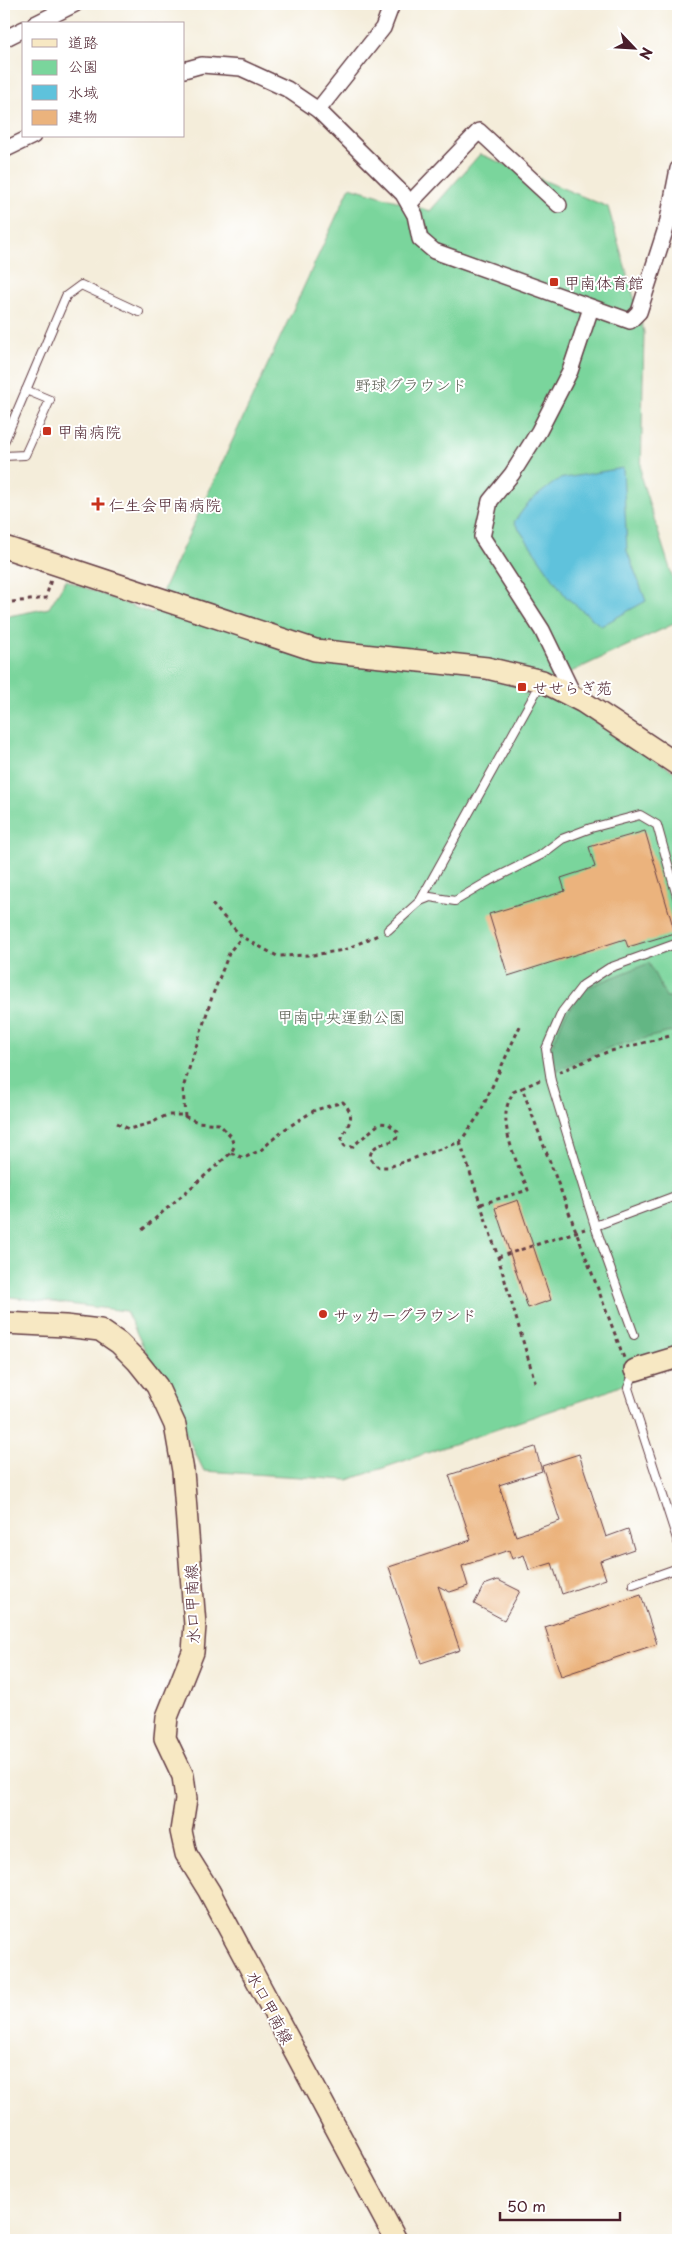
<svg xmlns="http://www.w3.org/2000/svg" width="682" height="2244" viewBox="0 0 682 2244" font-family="'Playpen Sans','Klee One',sans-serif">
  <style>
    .green { fill: #7ad59c; stroke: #627a64 }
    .forest { fill: #63b684; stroke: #566a58 }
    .water { fill: #5ec2dc; stroke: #547084 }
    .building { fill: #ebb37d }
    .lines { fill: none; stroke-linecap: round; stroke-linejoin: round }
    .lane-casing { stroke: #643e45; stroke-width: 10 }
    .street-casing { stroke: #643e45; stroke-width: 18 }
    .secondary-casing { stroke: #643e45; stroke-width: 24 }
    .path { stroke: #643e45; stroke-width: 3; stroke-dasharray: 4 4; stroke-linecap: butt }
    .lane { stroke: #fff; stroke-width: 8 }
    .street { stroke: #fff; stroke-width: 15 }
    .secondary { stroke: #f7e8c3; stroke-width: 21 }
    .poi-dot { fill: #c8321e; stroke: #fff; stroke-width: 2 }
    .labels { text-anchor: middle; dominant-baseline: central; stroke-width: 4; stroke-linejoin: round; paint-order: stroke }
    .poi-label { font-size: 16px; fill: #4a1f2b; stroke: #fff; text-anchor: start }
    .park-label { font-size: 16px; fill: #5b5f53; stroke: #fff }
    .street-label { font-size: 16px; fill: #4a1f2b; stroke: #fff }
  </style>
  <rect width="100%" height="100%" fill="#fff"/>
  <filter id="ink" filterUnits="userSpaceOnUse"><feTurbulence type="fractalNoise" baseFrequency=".02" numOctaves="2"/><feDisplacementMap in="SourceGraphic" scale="10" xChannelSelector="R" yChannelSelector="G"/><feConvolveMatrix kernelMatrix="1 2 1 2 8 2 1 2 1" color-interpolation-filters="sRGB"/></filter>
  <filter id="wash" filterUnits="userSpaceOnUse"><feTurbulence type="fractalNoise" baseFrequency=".0096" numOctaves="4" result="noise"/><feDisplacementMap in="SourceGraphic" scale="20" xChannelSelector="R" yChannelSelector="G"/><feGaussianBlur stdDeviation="1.12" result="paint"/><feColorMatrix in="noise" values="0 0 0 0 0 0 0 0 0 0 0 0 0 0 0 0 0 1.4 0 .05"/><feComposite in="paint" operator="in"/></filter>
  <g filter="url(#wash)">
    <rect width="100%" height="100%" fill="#f4edda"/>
    <path class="green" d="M480 154 608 207 644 332 641 478 678 594V622L524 694 561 700 678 774V1361L603 1393 348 1480 204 1471 126 1311 10 1297 4 1257V617L49 608 66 580 152 614 350 187 430 211Z"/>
    <path class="forest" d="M649 963 666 997H678V1030L611 1047 555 1071 551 1049 565 1015 586 988Z"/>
    <path class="water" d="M623 468 627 551 646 601 601 626 566 597 514 522 529 502 559 479Z"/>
    <g id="blocks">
      <g class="building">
        <path d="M645 831 675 933 628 947 625 939 508 976 489 914 565 891 561 878 595 867 589 847Z"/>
        <path d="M518 1200 551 1300 528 1308 495 1208Z"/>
        <path d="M535 1447 542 1471 499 1485 516 1536 560 1521 542 1466 579 1454 606 1537 628 1529 634 1549 600 1561 606 1579 562 1594 552 1563 529 1570 524 1555 512 1559 509 1550 462 1566 468 1586 450 1592 438 1586 460 1650 421 1663 389 1567 471 1540 449 1475Z"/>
        <path d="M498 1580 520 1591 504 1620 474 1604 484 1585Z"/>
        <path d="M641 1595 657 1644 561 1676 545 1627Z"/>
      </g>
    </g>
  </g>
  <g filter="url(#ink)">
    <use href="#blocks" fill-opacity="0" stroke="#643e45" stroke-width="1"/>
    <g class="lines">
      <g class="lane-casing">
        <g id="lane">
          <path d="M4 442 66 296 81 285 139 312"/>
          <path d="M4 456 25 455 50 400 26 390"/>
          <path d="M420 901 430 897 455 901 489 881 541 855 562 839 591 828 640 815 657 825 678 900"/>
          <path d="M388 930 420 901 541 683"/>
          <path d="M595 1226 678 1195"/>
          <path d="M634 1335 595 1226 551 1081 546 1049 562 1012 583 985 609 968 678 943"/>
          <path d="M635 1370 628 1388 678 1542"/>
          <path d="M633 1584 678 1568"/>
        </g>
      </g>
      <g class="street-casing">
        <g id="street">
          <path d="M35 24 75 4"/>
          <path d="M4 39 24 29"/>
          <path d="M184 70 202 65 241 68 287 89 318 110 403 194 415 215 420 239 434 251 630 321 639 312 667 225 678 169"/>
          <path d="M318 110 383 28 392 4"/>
          <path d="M4 150 33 136"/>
          <path d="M409 204 479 131 559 205"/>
          <path d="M575 698 542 630 482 537 490 501 512 474 539 431 570 371 591 308"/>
        </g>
      </g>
      <g class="secondary-casing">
        <g id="secondary">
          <path d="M4 547 315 650 487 668 542 681 583 702 678 765"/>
          <path d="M4 1323 65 1326 100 1330 119 1343 137 1361 157 1386 175 1425 183 1471 195 1625 193 1652 167 1717 165 1738 183 1776 186 1799 181 1831 186 1854 209 1891 396 2240"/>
          <path d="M635 1370 678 1357"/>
        </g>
      </g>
      <g class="path">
        <path d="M4 603 46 598 51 579"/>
        <path d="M212 904 242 937 277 956 313 955 344 950 378 935"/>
        <path d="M559 1072 607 1052 678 1034"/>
        <path d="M540 1080 522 1088 624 1358"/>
        <path d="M185 1117 183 1088 193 1056 213 994 230 951 242 937"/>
        <path d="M117 1123 129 1129 151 1123 167 1115H181L198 1122 219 1124 231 1136 234 1147 231 1153 142 1230"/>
        <path d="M460 1142 498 1257 536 1385"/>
        <path d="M231 1153 244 1158 261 1150 282 1131 315 1110 343 1102C358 1118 347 1123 341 1141L345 1146 352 1147 380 1123 389 1124 398 1132 396 1140C384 1144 370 1144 370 1159L378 1167H389L460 1142 479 1115 521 1024"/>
        <path d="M481 1204 528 1190C519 1167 501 1131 507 1107 508 1102 511 1097 513 1092L522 1088"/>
        <path d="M498 1257 585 1229"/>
      </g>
      <use href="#lane" class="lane"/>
      <use href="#street" class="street"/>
      <use href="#secondary" class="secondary"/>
    </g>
  </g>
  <g class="poi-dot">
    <rect x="549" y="277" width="10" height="10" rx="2.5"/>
    <rect x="42" y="426" width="10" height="10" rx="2.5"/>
    <path d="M95.5 496.5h5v5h5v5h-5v5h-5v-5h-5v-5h5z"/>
    <rect x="517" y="682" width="10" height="10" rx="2.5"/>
    <circle cx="323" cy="1314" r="5"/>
  </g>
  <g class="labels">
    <g class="poi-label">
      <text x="564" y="282">甲南体育館</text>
      <text x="57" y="431">甲南病院</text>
      <text x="109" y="504">仁生会甲南病院</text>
      <text x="532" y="687">せせらぎ苑</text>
      <text x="333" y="1314">サッカーグラウンド</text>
    </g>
    <g class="park-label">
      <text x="411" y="384">野球グラウンド</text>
      <text x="341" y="1016">甲南中央運動公園</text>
    </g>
    <g class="street-label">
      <text transform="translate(191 1604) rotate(-92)">水口甲南線</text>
      <text transform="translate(271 2007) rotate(62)">水口甲南線</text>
    </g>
  </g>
  <rect width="682" height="2244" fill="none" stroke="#fff" stroke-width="20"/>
  <rect x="22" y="22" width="162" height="115" fill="#ffffff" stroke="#b7a5aa"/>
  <rect x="32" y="39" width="25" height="8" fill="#f7e8c3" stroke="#b7a5aa"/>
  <text x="68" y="48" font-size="15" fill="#4a1f2b">道路</text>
  <rect x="32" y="60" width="25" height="15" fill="#7ad59c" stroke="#b7a5aa"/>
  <text x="68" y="72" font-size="15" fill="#4a1f2b">公園</text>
  <rect x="32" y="85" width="25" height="15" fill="#5ec2dc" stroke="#b7a5aa"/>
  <text x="68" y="98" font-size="15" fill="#4a1f2b">水域</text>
  <rect x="32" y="110" width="25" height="15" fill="#ebb37d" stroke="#b7a5aa"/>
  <text x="68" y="122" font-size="15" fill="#4a1f2b">建物</text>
  <g transform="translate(634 48) rotate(115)" stroke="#ffffff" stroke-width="4" paint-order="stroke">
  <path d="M0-4L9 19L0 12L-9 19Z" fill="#4a1f2b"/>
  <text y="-8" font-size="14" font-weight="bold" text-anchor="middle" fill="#4a1f2b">N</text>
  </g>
  <path d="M500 2212v8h120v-8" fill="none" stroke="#4a1f2b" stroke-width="2.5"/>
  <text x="507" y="2212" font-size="15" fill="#4a1f2b" stroke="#ffffff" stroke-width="4" paint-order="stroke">50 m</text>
</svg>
